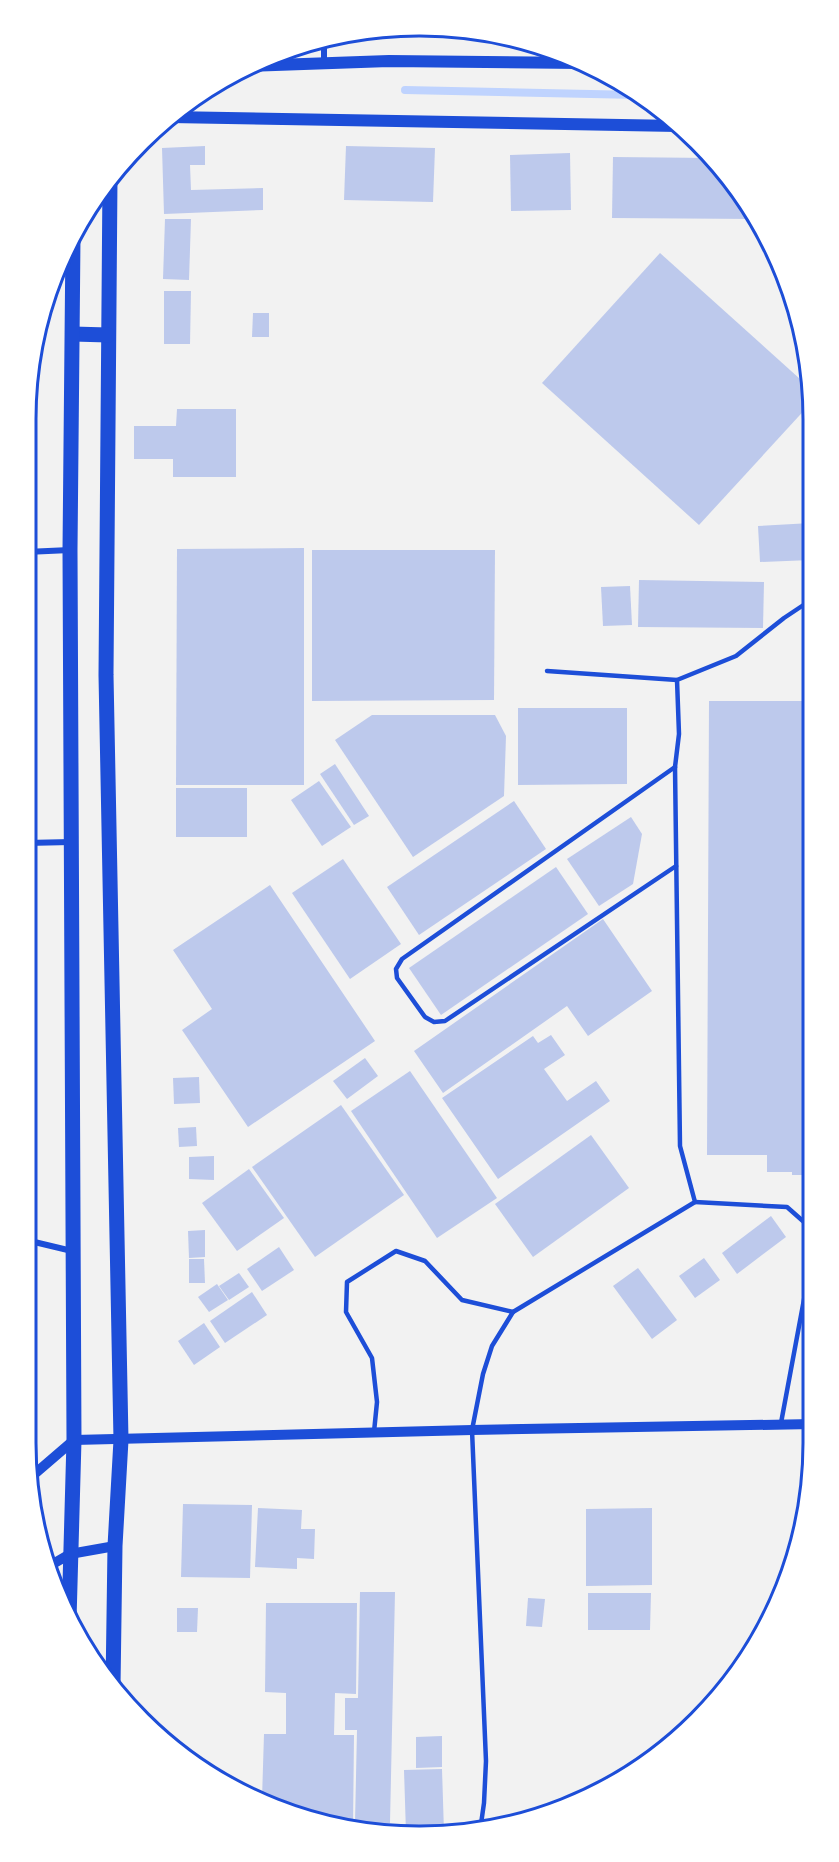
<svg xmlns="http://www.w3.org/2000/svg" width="839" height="1862" viewBox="0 0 839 1862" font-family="'Archivo Narrow',sans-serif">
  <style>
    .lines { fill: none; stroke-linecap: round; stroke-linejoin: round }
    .stream { stroke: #bfd3fe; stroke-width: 8 }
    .building { fill: #bdc9ec }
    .service { stroke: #1d4ed8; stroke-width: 4.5 }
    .minor { stroke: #1d4ed8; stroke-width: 6 }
    .tertiary { stroke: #1d4ed8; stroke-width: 10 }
    .secondary { stroke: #1d4ed8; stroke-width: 12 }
    .primary { stroke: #1d4ed8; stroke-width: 15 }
    .rim { fill: none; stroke: #1d4ed8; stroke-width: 3 }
  </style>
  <rect width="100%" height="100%" fill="#f2f2f2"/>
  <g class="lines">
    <path class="stream" d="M405 90 638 95"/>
  </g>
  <g class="building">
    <path d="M419 26 435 27V29H406V27Z"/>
    <path d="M404 27V33H363V31Z"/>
    <path d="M437 27 481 32V33H437Z"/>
    <path d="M205 146V165H190L191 190 263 188V210L164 214 162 148Z"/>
    <path d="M346 146 435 148 433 202 344 200Z"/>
    <path d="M570 153 571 210 511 211 510 155Z"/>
    <path d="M613 157 711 158 732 179 755 219 612 218Z"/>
    <path d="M165 219H191L189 280 163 279Z"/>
    <path d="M660 253 810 388V404L699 525 542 383Z"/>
    <path d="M164 291H191L190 344H164Z"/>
    <path d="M253 313H269V337H252Z"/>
    <path d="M177 409H236V477H173V459H134V426H176Z"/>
    <path d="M810 466 811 521 805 522 802 467Z"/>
    <path d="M811 523V560L760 562 758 526Z"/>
    <path d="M304 548V785H176L177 549Z"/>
    <path d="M312 550H495L494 700 312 701Z"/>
    <path d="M639 580 764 582 763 628 638 627Z"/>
    <path d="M630 586 632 625 603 626 601 587Z"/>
    <path d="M709 701H811L813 1175H792V1172H767V1155H707Z"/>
    <path d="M518 708H627V784L518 785Z"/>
    <path d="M372 715H495L506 736 504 796 413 857 335 740Z"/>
    <path d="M335 764 369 816 354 825 320 774Z"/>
    <path d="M319 781 351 827 322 846 291 800Z"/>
    <rect x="176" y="788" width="71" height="49"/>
    <path d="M514 801 546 849 419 935 387 887Z"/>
    <path d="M631 817 642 834 633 884 599 906 567 859Z"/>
    <path d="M343 859 401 944 350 979 292 893Z"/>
    <path d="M556 867 588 914 441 1015 409 968Z"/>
    <path d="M270 885 375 1041 248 1127 182 1030 212 1009 173 950Z"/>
    <path d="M603 919 652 991 588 1036 567 1006 443 1093 414 1051Z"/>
    <path d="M551 1035 565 1055 544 1069 567 1101 596 1081 610 1101 498 1179 442 1098 533 1036 538 1043Z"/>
    <path d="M365 1058 378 1076 347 1099 333 1081Z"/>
    <path d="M410 1071 497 1198 437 1238 351 1111Z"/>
    <path d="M199 1077 200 1103 174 1104 173 1078Z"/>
    <path d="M341 1105 404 1195 315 1257 252 1167Z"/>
    <path d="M196 1127 197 1146 179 1147 178 1128Z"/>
    <path d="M591 1135 629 1188 533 1257 495 1204Z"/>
    <path d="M214 1156V1180L189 1179V1157Z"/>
    <path d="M249 1169 284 1218 237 1251 202 1203Z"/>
    <path d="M771 1216 786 1237 737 1274 722 1253Z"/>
    <path d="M205 1230V1257L189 1258 188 1231Z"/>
    <path d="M279 1247 294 1270 262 1291 247 1269Z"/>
    <path d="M704 1258 720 1280 695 1298 679 1276Z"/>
    <path d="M189 1259H204L205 1283H189Z"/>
    <path d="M638 1268 677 1320 652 1339 613 1286Z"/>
    <path d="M239 1273 249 1287 229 1300 219 1286Z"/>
    <path d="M217 1284 228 1300 209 1312 198 1297Z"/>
    <path d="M252 1292 267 1315 225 1343 210 1321Z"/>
    <path d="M204 1323 220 1347 194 1365 178 1341Z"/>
    <path d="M183 1504 252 1505 250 1578 181 1577Z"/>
    <path d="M258 1508 302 1510 301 1529H315L314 1559 297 1558V1569L255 1567Z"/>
    <path d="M652 1508V1585L586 1586V1509Z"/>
    <path d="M360 1592H395L390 1823H355L357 1730H345V1698H358Z"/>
    <path d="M588 1593H651L650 1630H588Z"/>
    <path d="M528 1598 545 1599 542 1627 526 1626Z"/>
    <path d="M266 1603H357L356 1694 335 1693 334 1735H354L353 1828H340L262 1799 264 1734H286V1693L265 1692Z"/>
    <path d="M177 1608H198L197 1632H177Z"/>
    <path d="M442 1736V1767L416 1768V1737Z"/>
    <path d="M442 1769 444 1833 406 1834 404 1770Z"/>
  </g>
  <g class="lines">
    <g class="service">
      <path d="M547 671 677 680"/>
      <path d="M675 767 402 959 396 969 397 978 425 1017 434 1022 445 1021 676 866"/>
      <path d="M695 1202 787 1207 804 1222 813 1251 781 1423"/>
      <path d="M374 1432 377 1402 372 1358 346 1312 347 1282 396 1251 425 1261 462 1300 513 1312 695 1202 680 1146 675 767 679 734 677 680 736 656 784 618 811 600"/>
      <path d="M480 1831 484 1803 486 1761 472 1430 483 1374 492 1346 513 1312"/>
    </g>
    <g class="minor">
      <path d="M324 63V39"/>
      <path d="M26 552 70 550"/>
      <path d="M26 843 71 842"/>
      <path d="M26 1240 72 1251"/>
    </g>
    <g class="tertiary">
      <path d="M31 1477 74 1440 472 1430 813 1424"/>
      <path d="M46 1568 70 1554 115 1546"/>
    </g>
    <g class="secondary">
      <path d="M250 66 389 61 582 63"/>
      <path d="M170 117 678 126"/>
    </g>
    <g class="primary">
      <path d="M110 178 106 675 121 1440 115 1546 113 1687"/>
      <path d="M73 334 108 335"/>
      <path d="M69 1620 74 1440 70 550 73 237"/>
    </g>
  </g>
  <path d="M0 0H839V1862H0ZM419 36H420A383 383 0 0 1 803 419V1443A383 383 0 0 1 420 1826H419A383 383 0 0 1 36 1443V419A383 383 0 0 1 419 36Z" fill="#fff" fill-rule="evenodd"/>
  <path class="rim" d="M419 36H420A383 383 0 0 1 803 419V1443A383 383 0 0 1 420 1826H419A383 383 0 0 1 36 1443V419A383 383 0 0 1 419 36Z"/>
</svg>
